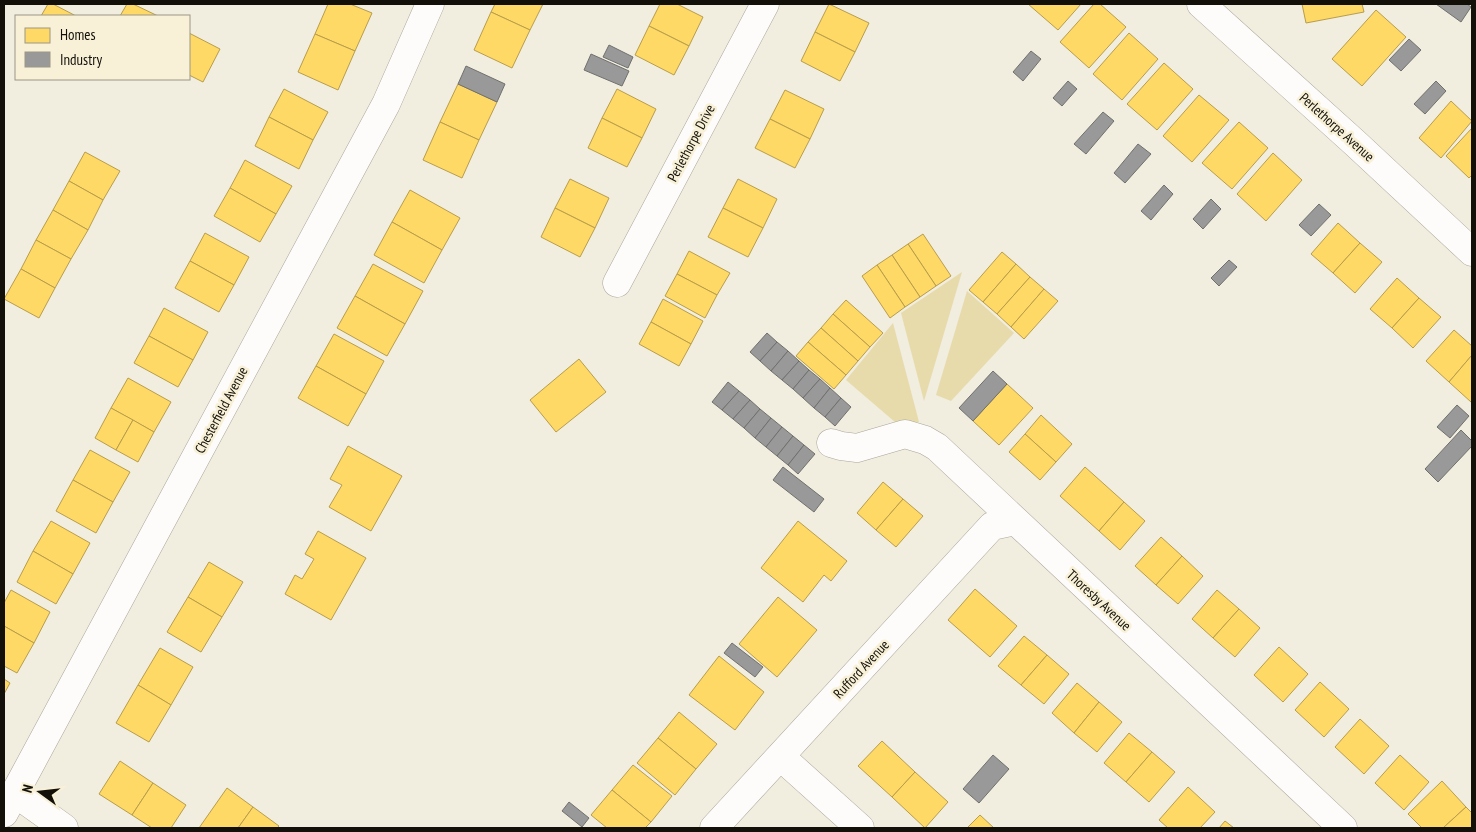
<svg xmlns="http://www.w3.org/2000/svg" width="1476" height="832" viewBox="0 0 1476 832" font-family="'PT Sans Narrow',sans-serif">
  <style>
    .green { fill: #e7dbac }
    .homes { fill: #ffd966; stroke: #b89d4a }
    .industry { fill: #999; stroke: #70706e }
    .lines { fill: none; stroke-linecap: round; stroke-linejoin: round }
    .minor-casing { stroke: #a9a69b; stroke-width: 29 }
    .minor { stroke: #fdfcfa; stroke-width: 28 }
    .labels { text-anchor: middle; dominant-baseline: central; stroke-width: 5; stroke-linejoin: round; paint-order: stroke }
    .street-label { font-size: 14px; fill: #121008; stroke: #f8f1d8 }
  </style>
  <rect width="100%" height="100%" fill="#f1eddf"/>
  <g class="green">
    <path d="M962 272 924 401 901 313Z"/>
    <path d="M967 291 1014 333 951 401 936 395Z"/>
    <path d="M893 323 919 422H895L846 380Z"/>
  </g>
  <g class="homes">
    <path d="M48 4H53L76 16H41Z"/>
    <path d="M127 4H133L158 16H120Z"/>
    <path d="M328 4H350L372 13 355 51 315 34Z"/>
    <path d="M495 4H543L530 30 491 12Z"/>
    <path d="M660 4H677L703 17 689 46 649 26Z"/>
    <path d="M829 4 869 23 855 52 815 32Z"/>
    <path d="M1028 4H1081L1058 30Z"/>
    <path d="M1094 4H1100L1126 27 1089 68 1060 42Z"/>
    <path d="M1302 4H1362L1364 12 1306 23Z"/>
    <path d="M1376 10 1406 37 1362 86 1332 59Z"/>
    <path d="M491 12 530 30 512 68 474 50Z"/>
    <path d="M649 26 689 46 674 75 635 55Z"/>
    <path d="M815 32 855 52 840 81 801 61Z"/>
    <path d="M189 33 220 49 203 82 189 75Z"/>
    <path d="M1129 33 1158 59 1122 100 1093 74Z"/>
    <path d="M315 34 355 51 338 90 298 72Z"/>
    <path d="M1164 63 1193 89 1157 130 1127 104Z"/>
    <path d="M458 84 497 102 479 140 440 122Z"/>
    <path d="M284 89 328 112 313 140 269 117Z"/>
    <path d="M617 89 656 109 642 138 602 118Z"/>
    <path d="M785 90 824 109 810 139 770 119Z"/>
    <path d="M1199 95 1229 120 1192 162 1163 136Z"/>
    <path d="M1451 101 1472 121 1441 158 1419 138Z"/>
    <path d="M269 117 313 140 299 169 255 146Z"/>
    <path d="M602 118 642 138 627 167 588 148Z"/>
    <path d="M770 119 810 139 795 168 755 148Z"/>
    <path d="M440 122 479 140 462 178 423 160Z"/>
    <path d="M1239 122 1268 148 1232 189 1202 163Z"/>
    <path d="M1472 128V175L1469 178 1446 156Z"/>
    <path d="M85 152 120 171 103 200 69 181Z"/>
    <path d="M1273 153 1302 180 1266 221 1237 194Z"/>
    <path d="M245 160 292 186 276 214 230 188Z"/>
    <path d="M570 179 609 198 595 228 555 208Z"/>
    <path d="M738 179 777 199 763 228 723 208Z"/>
    <path d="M69 181 103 200 88 230 53 210Z"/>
    <path d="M230 188 276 214 260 242 214 216Z"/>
    <path d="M410 190 460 218 442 250 392 222Z"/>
    <path d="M555 208 595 228 580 257 541 237Z"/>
    <path d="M723 208 763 228 748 257 708 237Z"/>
    <path d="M53 210 88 230 71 259 36 240Z"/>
    <path d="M392 222 442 250 424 283 374 255Z"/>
    <path d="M1338 223 1360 243 1333 273 1311 254Z"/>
    <path d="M205 233 249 257 234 285 190 261Z"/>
    <path d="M923 234 951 276 936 286 908 244Z"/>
    <path d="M36 240 71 259 55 288 21 269Z"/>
    <path d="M1360 243 1382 262 1355 293 1333 273Z"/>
    <path d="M908 244 936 286 920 297 892 255Z"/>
    <path d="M689 251 730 273 717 295 677 274Z"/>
    <path d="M1002 252 1016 264 983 302 969 290Z"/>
    <path d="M892 255 920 297 905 307 877 265Z"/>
    <path d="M190 261 234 285 219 312 175 288Z"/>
    <path d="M373 264 423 291 405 324 355 296Z"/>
    <path d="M1016 264 1030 277 997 314 983 302Z"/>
    <path d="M877 265 905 307 890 318 862 276Z"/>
    <path d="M21 269 55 288 39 318 4 299Z"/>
    <path d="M677 274 717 295 705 318 665 296Z"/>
    <path d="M1030 277 1044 289 1011 327 997 314Z"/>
    <path d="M1397 278 1419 298 1392 328 1370 309Z"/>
    <path d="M1044 289 1058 301 1024 339 1011 327Z"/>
    <path d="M355 296 405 324 387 356 337 328Z"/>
    <path d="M1419 298 1441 317 1413 348 1392 328Z"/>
    <path d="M663 299 703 321 691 344 651 322Z"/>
    <path d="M846 300 883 333 870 347 833 314Z"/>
    <path d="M164 308 208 332 193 360 149 336Z"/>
    <path d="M833 314 870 347 858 361 821 328Z"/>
    <path d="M651 322 691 344 679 366 639 344Z"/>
    <path d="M821 328 858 361 846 375 808 342Z"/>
    <path d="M1454 330 1472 346V355L1449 382 1426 361Z"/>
    <path d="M334 334 384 361 366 394 316 366Z"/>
    <path d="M149 336 193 360 178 387 134 363Z"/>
    <path d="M808 342 846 375 834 389 796 356Z"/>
    <path d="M1472 355V401L1471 402 1449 382Z"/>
    <path d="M579 359 606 392 556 432 530 400Z"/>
    <path d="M316 366 366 394 348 426 298 398Z"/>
    <path d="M128 378 171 402 154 432 111 408Z"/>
    <path d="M1007 384 1033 408 999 445 973 421Z"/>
    <path d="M111 408 133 420 116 450 95 438Z"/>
    <path d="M1041 415 1072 444 1056 462 1025 434Z"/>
    <path d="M133 420 154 432 138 462 116 450Z"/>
    <path d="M1025 434 1056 462 1040 480 1009 452Z"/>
    <path d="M348 446 402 476 371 531 329 507 342 485 330 479Z"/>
    <path d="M90 450 130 472 113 502 73 480Z"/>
    <path d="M1085 467 1124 502 1099 531 1060 496Z"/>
    <path d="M73 480 113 502 96 533 56 511Z"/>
    <path d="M883 482 903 499 876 530 857 513Z"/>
    <path d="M903 499 923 516 896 547 876 530Z"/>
    <path d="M1124 502 1145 521 1120 550 1099 531Z"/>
    <path d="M51 521 90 543 73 574 33 551Z"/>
    <path d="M798 521 847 561 831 581 824 575 803 602 761 568Z"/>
    <path d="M318 531 366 558 331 620 285 594 295 575 302 579 314 559 305 554Z"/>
    <path d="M1161 537 1182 556 1156 585 1135 566Z"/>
    <path d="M33 551 73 574 56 604 17 582Z"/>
    <path d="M1182 556 1203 576 1178 604 1156 585Z"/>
    <path d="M209 562 243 582 222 617 188 597Z"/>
    <path d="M975 589 1017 626 990 657 948 620Z"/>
    <path d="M11 590 50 612 34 643 4 626V603Z"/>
    <path d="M1217 590 1239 609 1213 638 1192 619Z"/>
    <path d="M188 597 222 617 201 652 167 632Z"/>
    <path d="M778 597 817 630 777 677 739 644Z"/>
    <path d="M1239 609 1260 628 1235 657 1213 638Z"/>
    <path d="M4 626 34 643 17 673 4 666Z"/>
    <path d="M1024 636 1047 655 1021 685 998 666Z"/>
    <path d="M1279 647 1308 674 1283 702 1254 675Z"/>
    <path d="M160 648 193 667 171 705 138 685Z"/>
    <path d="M1047 655 1069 674 1044 704 1021 685Z"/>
    <path d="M719 656 764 692 735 730 689 695Z"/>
    <path d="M4 679 10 683 4 694Z"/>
    <path d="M1320 682 1349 709 1324 737 1295 710Z"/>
    <path d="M1077 683 1099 702 1074 733 1052 713Z"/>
    <path d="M138 685 171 705 149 742 116 723Z"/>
    <path d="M1099 702 1122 722 1097 752 1074 733Z"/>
    <path d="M679 712 717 744 696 769 658 738Z"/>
    <path d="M1360 719 1389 746 1364 774 1335 747Z"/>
    <path d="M1129 733 1152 752 1126 782 1104 763Z"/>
    <path d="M658 738 696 769 675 795 637 763Z"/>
    <path d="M882 741 915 772 892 797 858 766Z"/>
    <path d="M1152 752 1175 772 1149 802 1126 782Z"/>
    <path d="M1400 755 1429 782 1404 810 1375 783Z"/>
    <path d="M120 761 153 783 132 815 99 794Z"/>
    <path d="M633 765 672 796 651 822 612 790Z"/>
    <path d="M915 772 948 802 925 828 892 797Z"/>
    <path d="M1442 781 1466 807 1443 828H1422L1408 814Z"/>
    <path d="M153 783 186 805 171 828H152L132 815Z"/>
    <path d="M1188 787 1215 812 1200 828H1168L1159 820Z"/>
    <path d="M227 788 253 807 238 828H199Z"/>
    <path d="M612 790 651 822 645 828H607L591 815Z"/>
    <path d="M253 807 279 826 277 828H238Z"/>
    <path d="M1466 807 1472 813V828H1443Z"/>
    <path d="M980 815 994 828H967Z"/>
    <path d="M1225 821 1234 828H1219Z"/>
  </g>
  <g class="industry">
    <path d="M1436 4H1467L1471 7 1461 22Z"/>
    <path d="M1409 39 1421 50 1401 71 1389 60Z"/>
    <path d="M609 45 633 57 628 68 603 57Z"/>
    <path d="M1031 51 1041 59 1023 81 1013 72Z"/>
    <path d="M591 54 629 71 622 86 584 70Z"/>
    <path d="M466 66 505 84 497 102 458 84Z"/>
    <path d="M1068 81 1077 89 1062 106 1053 98Z"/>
    <path d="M1436 81 1446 91 1425 114 1414 104Z"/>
    <path d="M1103 112 1114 121 1086 154 1074 144Z"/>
    <path d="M1138 144 1151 154 1125 183 1114 173Z"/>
    <path d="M1164 185 1173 194 1151 220 1141 211Z"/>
    <path d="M1211 199 1221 209 1203 229 1193 219Z"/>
    <path d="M1319 204 1331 215 1311 236 1299 225Z"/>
    <path d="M1229 260 1237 267 1219 286 1211 278Z"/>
    <path d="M767 333 777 342 760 361 750 352Z"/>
    <path d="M777 342 788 351 771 371 760 361Z"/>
    <path d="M788 351 799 361 782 380 771 371Z"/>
    <path d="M799 361 809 370 793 389 782 380Z"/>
    <path d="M809 370 820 379 803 398 793 389Z"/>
    <path d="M993 371 1007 384 973 421 959 408Z"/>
    <path d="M820 379 830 388 814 408 803 398Z"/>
    <path d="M728 382 739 391 722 410 712 402Z"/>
    <path d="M830 388 841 398 825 417 814 408Z"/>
    <path d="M739 391 750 400 733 419 722 410Z"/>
    <path d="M841 398 851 407 835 426 825 417Z"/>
    <path d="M750 400 760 409 744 428 733 419Z"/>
    <path d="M1457 405 1469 416 1450 438 1437 427Z"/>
    <path d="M760 409 771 418 755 438 744 428Z"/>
    <path d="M771 418 782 427 766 447 755 438Z"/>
    <path d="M782 427 793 436 777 456 766 447Z"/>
    <path d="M1461 430 1472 441V446L1438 482 1425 469Z"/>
    <path d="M793 436 804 445 788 465 777 456Z"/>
    <path d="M804 445 815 454 798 474 788 465Z"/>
    <path d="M783 467 824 499 814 512 773 480Z"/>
    <path d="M732 643 763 667 755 677 724 653Z"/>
    <path d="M993 755 1009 769 979 803 963 789Z"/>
    <path d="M569 802 589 818 582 827 562 811Z"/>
  </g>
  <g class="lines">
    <g class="minor-casing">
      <g id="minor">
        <path d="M1201 4 1355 143 1472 252"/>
        <path d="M617 283 765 4"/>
        <path d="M831 443 841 446 857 448 905 434 925 440 937 447 1343 828"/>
        <path d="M781 757 860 828"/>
        <path d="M15 793 64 828"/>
        <path d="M4 813 386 104 430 4"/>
        <path d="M714 828 992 526 1015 521"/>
      </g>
    </g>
    <use href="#minor" class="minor"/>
  </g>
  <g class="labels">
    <g class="street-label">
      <text transform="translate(1337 127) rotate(42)">Perlethorpe Avenue</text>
      <text transform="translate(691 143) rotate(-62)">Perlethorpe Drive</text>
      <text transform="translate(221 410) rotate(-62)">Chesterfield Avenue</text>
      <text transform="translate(1099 600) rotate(43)">Thoresby Avenue</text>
      <text transform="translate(861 669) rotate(-47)">Rufford Avenue</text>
    </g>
  </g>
  <rect width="1476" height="832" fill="none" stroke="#121008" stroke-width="10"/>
  <rect x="15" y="15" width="175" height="65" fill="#f8f1d8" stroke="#9c9785"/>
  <rect x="25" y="28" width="25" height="15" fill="#ffd966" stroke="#9c9785"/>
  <text x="60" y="40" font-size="15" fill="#121008">Homes</text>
  <rect x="25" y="52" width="25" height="15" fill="#999999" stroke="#9c9785"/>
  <text x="60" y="65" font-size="15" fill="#121008">Industry</text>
  <g transform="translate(40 792) rotate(285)" stroke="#f8f1d8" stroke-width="4" paint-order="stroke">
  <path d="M0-4L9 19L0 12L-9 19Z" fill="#121008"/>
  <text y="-8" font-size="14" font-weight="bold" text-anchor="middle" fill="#121008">N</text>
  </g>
</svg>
